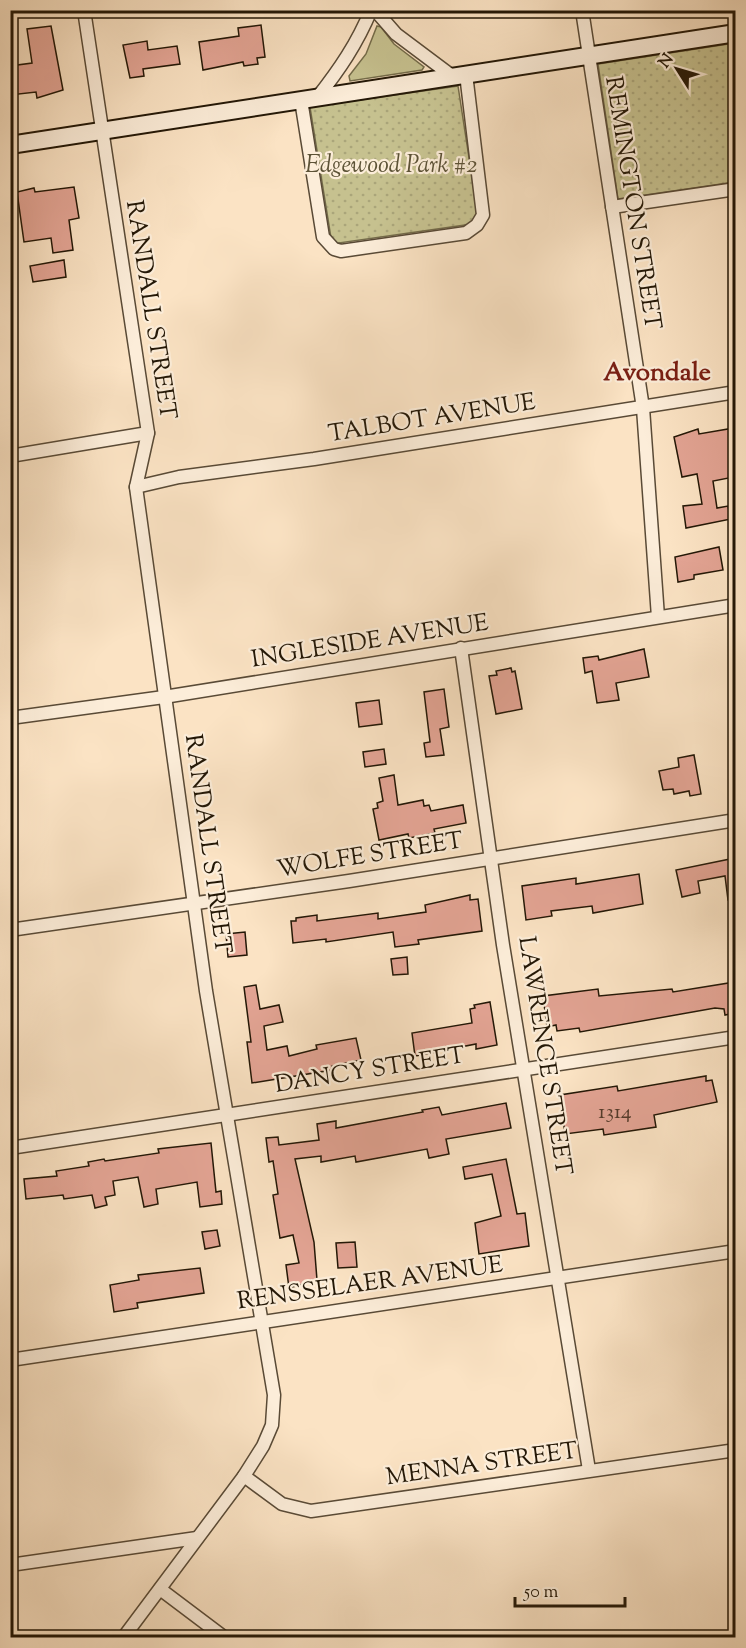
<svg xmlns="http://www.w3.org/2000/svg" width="746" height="1648" viewBox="0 0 746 1648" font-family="'Sorts Mill Goudy',serif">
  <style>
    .grass { fill: #c6c18f; stroke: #746c4a; stroke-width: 1.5 }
    .park { fill: url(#park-dots); stroke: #746c4a; stroke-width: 1.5 }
    .building { fill: #e3a494; stroke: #231706; stroke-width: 1.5 }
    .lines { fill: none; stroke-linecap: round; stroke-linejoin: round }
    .minor-casing { stroke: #594a36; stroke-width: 15 }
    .secondary-casing { stroke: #231706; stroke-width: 20 }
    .minor { stroke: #fcedd9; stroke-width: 12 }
    .secondary { stroke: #fcedd9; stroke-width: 16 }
    .labels { text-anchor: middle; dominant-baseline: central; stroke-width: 4.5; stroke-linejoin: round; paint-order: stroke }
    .number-label { font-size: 21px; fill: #533a2a }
    .park-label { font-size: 24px; font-style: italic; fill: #5c5236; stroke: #fcedd9 }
    .street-label { font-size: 24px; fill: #231706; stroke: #fcedd9 }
    .neighbourhood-label { font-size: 26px; font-weight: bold; fill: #7a1f14; stroke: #fcedd9 }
  </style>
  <defs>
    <pattern id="park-dots" width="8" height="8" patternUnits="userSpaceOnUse" patternTransform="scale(1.5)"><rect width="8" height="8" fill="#c6c18f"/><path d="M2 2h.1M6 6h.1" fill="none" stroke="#aaa57a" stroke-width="1.8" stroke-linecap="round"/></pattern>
  </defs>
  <rect width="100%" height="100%" fill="#fbe3c4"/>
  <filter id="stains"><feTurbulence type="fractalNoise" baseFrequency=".00333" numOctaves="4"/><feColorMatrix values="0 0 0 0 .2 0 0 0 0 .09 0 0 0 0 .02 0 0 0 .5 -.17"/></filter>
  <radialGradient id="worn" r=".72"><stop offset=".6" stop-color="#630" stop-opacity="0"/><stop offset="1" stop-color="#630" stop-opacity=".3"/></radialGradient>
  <path class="grass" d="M377 26 381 27 394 44 424 67 422 70 350 81 349 76 366 54Z"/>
  <g class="park">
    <path d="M735 43V182L618 199 598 64Z"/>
    <path d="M458 86 479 223 332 244 310 107Z"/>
  </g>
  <g class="building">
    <path d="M261 25 265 57 257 58 258 64 244 66 243 62 203 70 199 42 239 36 238 28Z"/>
    <path d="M51 26 63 90 37 98 36 92 10 95V66L32 63 27 29Z"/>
    <path d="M147 41 148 50 177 46 180 64 143 69 144 76 130 78 123 45Z"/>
    <path d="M74 187 79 218 69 220 73 250 53 253 51 238 24 242 17 192 34 188 35 192Z"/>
    <path d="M64 260 66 277 33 282 30 266Z"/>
    <path d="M734 428V477L713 481 717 508 728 506 731 519 686 528 683 506 702 504 697 474 682 477 674 437 698 429 699 434Z"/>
    <path d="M719 547 723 570 694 575V579L678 582 675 557Z"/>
    <path d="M644 649 649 677 616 683 619 700 597 703 592 671 585 673 583 658 598 656 599 660Z"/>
    <path d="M511 668 512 672 515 671 522 709 496 714 489 676 497 675 496 671Z"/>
    <path d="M444 689 449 727 440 729 444 755 426 757 424 743 430 742 424 692Z"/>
    <path d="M379 700 382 724 359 727 356 703Z"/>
    <path d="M384 749 386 764 365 767 363 752Z"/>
    <path d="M694 755 701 794 690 796 689 791 674 794 673 789 663 790 659 771 679 767 678 758Z"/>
    <path d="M394 775 398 805 423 800 424 806 429 805 431 811 463 805 466 823 434 829 435 833 409 838 408 834 379 840 373 809 378 808 377 803 383 801 379 778Z"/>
    <path d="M735 858V900H728L725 876 698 881 700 893 682 897 676 870Z"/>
    <path d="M639 874 643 904 593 913 592 906 551 911 552 916 526 920 522 886 576 878V884Z"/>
    <path d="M470 895V900L478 899 482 931 418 940 419 944 395 947 393 932 326 942V939L293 943 291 921H296V918L317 915V921L378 913V919L426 912 425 905Z"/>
    <path d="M245 932 247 955 228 957 226 934Z"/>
    <path d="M407 957 408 974 393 975 391 959Z"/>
    <path d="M735 982V1013L725 1015 724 1009 715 1008 580 1032 579 1028 557 1031 556 1025 547 1027 543 996 598 989 599 996 672 989 673 992Z"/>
    <path d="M256 985 260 1009 279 1005 283 1022 264 1026 267 1050 287 1046 289 1056 317 1049 316 1045 356 1038 361 1060 332 1066V1070L252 1083 247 1042H251L244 987Z"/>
    <path d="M490 1002 497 1045 476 1049V1044L415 1056 412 1033 472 1023 470 1009 475 1008 474 1005Z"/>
    <path d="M706 1076V1081L712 1080 717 1102 654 1115 656 1127 604 1135 603 1129 565 1134 560 1095 617 1086 618 1091Z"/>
    <path d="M506 1103 511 1128 446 1139 449 1154 429 1158 427 1149 356 1162 355 1156 321 1162V1156L295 1159 314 1242 317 1280 289 1288 286 1265 299 1263 293 1235 280 1238 273 1195 278 1194 273 1161 269 1162 266 1138 278 1137 279 1145 319 1140 317 1124 336 1121V1128L423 1112 422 1110 439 1107 442 1115Z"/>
    <path d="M211 1143 216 1192 221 1191 222 1204 200 1207 197 1182 156 1189 158 1204 144 1207 138 1177 113 1181 115 1195 105 1197 107 1205 95 1208 92 1195 64 1199 63 1195 26 1199 24 1179 57 1176 56 1171 89 1166 88 1162 104 1159 105 1161 159 1153 158 1149 166 1148Z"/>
    <path d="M506 1159 517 1214 525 1213 529 1246 479 1254 475 1223 501 1216 492 1174 465 1179 463 1167Z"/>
    <path d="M217 1230 220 1246 205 1249 202 1232Z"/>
    <path d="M355 1242 357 1267 338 1268 336 1243Z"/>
    <path d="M200 1268 204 1293 137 1303 138 1308 114 1312 110 1285 139 1280 138 1275Z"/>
  </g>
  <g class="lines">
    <g class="minor-casing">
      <g id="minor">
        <path d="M84 10 148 433 136 487 206 991 274 1395 272 1425 263 1446 244 1476 123 1638"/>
        <path d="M375 10 396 34 452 76"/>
        <path d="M582 10 643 408 658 617"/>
        <path d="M317 98C339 70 357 44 371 10"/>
        <path d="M301 100 323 237 334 249 341 251 466 233 477 225 483 215 466 74"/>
        <path d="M612 207 736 189"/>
        <path d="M10 456 148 433"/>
        <path d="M136 487 179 477 314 459 736 392"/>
        <path d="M461 648 503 945 589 1470"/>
        <path d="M10 718 164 697 736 605"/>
        <path d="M10 930 349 881 736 820"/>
        <path d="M10 1148 736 1037"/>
        <path d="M10 1360 736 1251"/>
        <path d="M244 1476 282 1504 311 1511 736 1450"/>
        <path d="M10 1565 197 1538"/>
        <path d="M160 1589 225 1638"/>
      </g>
    </g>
    <g class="secondary-casing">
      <path id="secondary" d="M10 145 736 33"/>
    </g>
    <use href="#minor" class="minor"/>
    <use href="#secondary" class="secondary"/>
  </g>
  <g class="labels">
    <g class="number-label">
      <text x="615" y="1113">1314</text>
    </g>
    <g class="park-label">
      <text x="391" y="166">Edgewood Park #2</text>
    </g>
    <g class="street-label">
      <text transform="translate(632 203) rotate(81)">REMINGTON STREET</text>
      <text transform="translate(150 310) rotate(81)">RANDALL STREET</text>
      <text transform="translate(432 419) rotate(-9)">TALBOT AVENUE</text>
      <text transform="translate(370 642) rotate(-9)">INGLESIDE AVENUE</text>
      <text transform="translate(207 844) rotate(82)">RANDALL STREET</text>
      <text transform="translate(370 856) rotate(-9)">WOLFE STREET</text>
      <text transform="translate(544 1056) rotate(81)">LAWRENCE STREET</text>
      <text transform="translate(370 1071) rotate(-9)">DANCY STREET</text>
      <text transform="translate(370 1284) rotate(-8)">RENSSELAER AVENUE</text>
      <text transform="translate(482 1465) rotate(-8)">MENNA STREET</text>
    </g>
    <g class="neighbourhood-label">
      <text x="657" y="373">Avondale</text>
    </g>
  </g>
  <rect width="746" height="1648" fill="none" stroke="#fbe3c4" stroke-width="36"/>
  <rect x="12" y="12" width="722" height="1624" fill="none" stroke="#231706" stroke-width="3"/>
  <rect x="18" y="18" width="710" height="1612" fill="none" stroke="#231706" stroke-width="1.5"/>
  <g transform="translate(677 69) rotate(307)" stroke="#fcedd9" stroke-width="4.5" paint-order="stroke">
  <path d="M0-4.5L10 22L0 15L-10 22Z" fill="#231706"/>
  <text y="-9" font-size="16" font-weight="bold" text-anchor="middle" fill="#231706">N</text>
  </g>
  <path d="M515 1597v9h110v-9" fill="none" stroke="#231706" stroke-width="3"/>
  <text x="524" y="1597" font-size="18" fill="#231706" stroke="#fcedd9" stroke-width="4.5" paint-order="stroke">50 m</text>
  <rect width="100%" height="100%" filter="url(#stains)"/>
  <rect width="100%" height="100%" fill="url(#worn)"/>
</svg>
